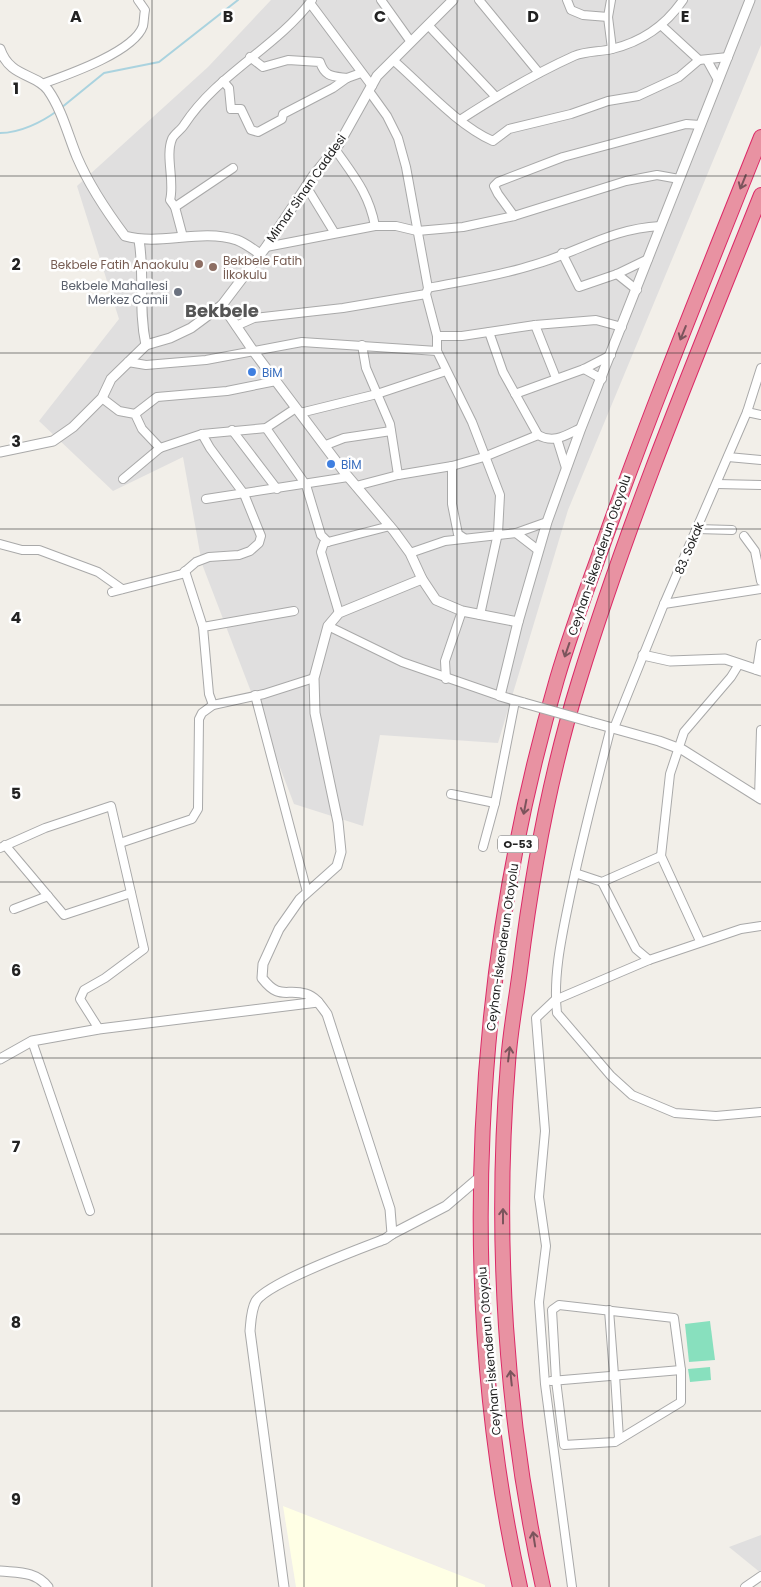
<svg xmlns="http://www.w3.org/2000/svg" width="761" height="1587" viewBox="0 0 761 1587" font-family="Poppins,sans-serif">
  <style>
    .residential { fill: #e0dfdf }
    .education { fill: #ffffe5 }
    .pitch { fill: #88e0be }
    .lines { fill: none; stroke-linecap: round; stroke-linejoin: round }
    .stream { stroke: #aad3df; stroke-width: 2 }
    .minor-casing { stroke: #a9a9a9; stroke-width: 10 }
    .tertiary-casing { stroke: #a9a9a9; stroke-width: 11 }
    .motorway-casing { stroke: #dc2a67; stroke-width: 16 }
    .minor { stroke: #fff; stroke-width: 8 }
    .tertiary { stroke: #fff; stroke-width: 9 }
    .motorway { stroke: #e892a2; stroke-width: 14 }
    .tertiary-bridge-casing { stroke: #a9a9a9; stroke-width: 11; stroke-linecap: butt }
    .tertiary-bridge { stroke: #fff; stroke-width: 9 }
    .oneway { stroke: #7b545c }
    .grid { fill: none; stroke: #222; stroke-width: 1; stroke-opacity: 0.55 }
    .education-dot { fill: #8d6e63; stroke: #fff; stroke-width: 2 }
    .worship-dot { fill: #6b7280; stroke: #fff; stroke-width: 2 }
    .shop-dot { fill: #3f7fe0; stroke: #fff; stroke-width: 2 }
    .labels { text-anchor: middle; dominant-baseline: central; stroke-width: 5; stroke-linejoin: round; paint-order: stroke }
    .shield { fill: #fff; stroke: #646464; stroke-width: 1 }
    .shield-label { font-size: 11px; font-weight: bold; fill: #222 }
    .street-label { font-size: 12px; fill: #222; stroke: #fff }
    .education-label { font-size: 12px; fill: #785e54; stroke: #fff; text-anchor: start }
    .worship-label { font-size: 12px; fill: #5b616d; stroke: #fff; text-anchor: end }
    .shop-label { font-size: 12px; fill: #366cbe; stroke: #fff; text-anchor: start }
    .district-label { font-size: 18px; font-weight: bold; fill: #555; stroke: #fff }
    .grid-label { font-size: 16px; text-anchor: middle; font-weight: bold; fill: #222; stroke: #fff; stroke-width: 5; stroke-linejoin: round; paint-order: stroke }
  </style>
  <rect width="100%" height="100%" fill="#f2efe9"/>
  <g class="residential">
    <path d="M271 0H761V45L568 510 498 743 380 735 363 826 294 804 202 564 183 457 113 491 39 421 119 319 77 186 208 67Z"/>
    <path d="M761 1535V1573L729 1547Z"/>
  </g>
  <path class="education" d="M283 1506 485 1585V1587H296Z"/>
  <g class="pitch">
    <path d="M710 1321 715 1360 689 1362 685 1324Z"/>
    <path d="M710 1367 711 1380 690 1382 688 1369Z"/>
  </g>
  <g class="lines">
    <g class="stream">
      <path d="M61 108 104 73 159 62 238 0"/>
      <path d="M0 133C20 133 42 122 57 111"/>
    </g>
    <g class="minor-casing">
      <g id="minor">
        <path d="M381 0 411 42"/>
        <path d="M479 0 539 73"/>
        <path d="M567 0 571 10 583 15 608 17 612 49"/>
        <path d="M310 3 372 86"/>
        <path d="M608 17 611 0"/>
        <path d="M428 25 496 97"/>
        <path d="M662 26 699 60"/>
        <path d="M250 57 263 67 288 60 320 62C325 77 332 76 347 78"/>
        <path d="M393 60C423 86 457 125 493 141L509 129 571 114 608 101 638 96 679 77 699 60 728 57"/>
        <path d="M707 60 718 80"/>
        <path d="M223 81 229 88 231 109H241L251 130 258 132 282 119 283 114 333 88 347 78 361 73"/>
        <path d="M42 84C67 75 134 52 143 26 144 21 144 15 145 10L138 0"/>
        <path d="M369 91 387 116 398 138 406 167 428 288 426 294 437 336V351L472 422 500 495 498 533 480 615"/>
        <path d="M460 120C497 96 534 74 574 56 586 51 600 52 612 49 641 42 666 25 683 0"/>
        <path d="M335 149C353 175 369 193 375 226"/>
        <path d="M306 186 334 232"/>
        <path d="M175 207 233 168"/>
        <path d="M514 216 498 194 494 186 498 182 563 157 686 124 700 125"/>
        <path d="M183 237 175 207 170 200C175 182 165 156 172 139 174 134 181 130 184 125 217 74 276 48 312 0"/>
        <path d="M266 247 375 226H396L417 231 463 227 514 216 626 181 657 175 679 179"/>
        <path d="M562 253 579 287 617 274 648 259"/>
        <path d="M617 274 637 290"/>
        <path d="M428 288C463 281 499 276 533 265 580 252 609 229 660 226"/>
        <path d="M535 325 556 378"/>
        <path d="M236 326 254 318 343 308 426 294"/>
        <path d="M489 332 503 372 538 435"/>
        <path d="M437 336H462L535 325 596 320 622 327"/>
        <path d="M362 345 366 368 390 424 398 475"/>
        <path d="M128 362 146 365 206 360 302 342 437 351"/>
        <path d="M584 369 602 379"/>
        <path d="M515 394 584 369 611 355"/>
        <path d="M102 398 119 411 135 414 142 429 160 448"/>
        <path d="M747 412 761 415"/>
        <path d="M300 413 377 394 446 371"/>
        <path d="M135 414 157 397 227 391 276 381"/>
        <path d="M266 428 306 485 321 535 328 542"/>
        <path d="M232 430 277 489"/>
        <path d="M557 439 566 468"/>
        <path d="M326 445 344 438 391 431"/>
        <path d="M728 457 761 460"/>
        <path d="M452 466V504L458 534 464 538"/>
        <path d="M123 479 160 448 202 434 266 428 296 408"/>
        <path d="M717 484 761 485"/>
        <path d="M356 486 398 475 452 466 484 457 538 435C554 444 566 435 581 428"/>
        <path d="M206 499 348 477"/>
        <path d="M697 529 732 530"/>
        <path d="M516 533 538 550"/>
        <path d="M744 536 755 551 761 581"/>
        <path d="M0 544 22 550H39L98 572 122 589"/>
        <path d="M410 553 445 541 516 533 547 522"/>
        <path d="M185 571 203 627"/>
        <path d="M112 592 182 574 196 562 209 557 239 555 250 551 259 543 261 536 244 494 210 448 202 434"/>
        <path d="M664 604 761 589"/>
        <path d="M339 613 321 552 324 543 390 526"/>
        <path d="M328 626 402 662 500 696"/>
        <path d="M757 670 761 644"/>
        <path d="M446 679 445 661 462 611"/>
        <path d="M255 695 307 892"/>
        <path d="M213 705 209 694 203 627 294 611"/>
        <path d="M611 727C596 786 580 846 568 906 561 940 553 978 557 1013L611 1076 632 1095 675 1113 716 1116 761 1112"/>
        <path d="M614 728 664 604 747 412 761 368"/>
        <path d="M451 794 495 803"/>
        <path d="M759 798 761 730"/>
        <path d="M120 843 192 819 198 809 199 719 202 713 213 705 264 694 314 678"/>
        <path d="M5 845 64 915 131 893"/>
        <path d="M483 847 495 803 515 701"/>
        <path d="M0 848 45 828 111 806 144 949 105 978 84 990 80 999 99 1029"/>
        <path d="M575 873 602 882 661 856"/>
        <path d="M602 882 636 949 649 960"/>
        <path d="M14 909 48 896"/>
        <path d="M700 941 661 856 670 774 684 732 731 677 739 664"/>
        <path d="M32 1041 90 1211"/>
        <path d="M559 1305 674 1318 681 1370V1402L615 1442 564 1445 556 1380 552 1310Z"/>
        <path d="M609 1310 614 1375"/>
        <path d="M615 1375 619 1439"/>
        <path d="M551 1381 681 1370"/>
        <path d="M572 1587 545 1384 539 1302 546 1246 539 1197 545 1131 536 1018 555 1000 649 960 741 929 761 926"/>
        <path d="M745 1587 761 1576"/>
      </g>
    </g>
    <g class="tertiary-casing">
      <g id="tertiary">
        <path d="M0 49C10 78 36 73 48 90 62 110 68 135 77 157 89 185 107 212 125 236 161 246 200 228 237 240 245 243 253 249 260 254"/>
        <path d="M139 240C145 276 138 308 146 345"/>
        <path d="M222 305 254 352 345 473 394 531 410 553 422 579 436 600 462 611 518 622"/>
        <path d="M0 452 53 441 73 427 102 398 111 379 146 345 170 338 191 328 222 305 266 247 313 176 339 144 377 76 453 0"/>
        <path d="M643 655 670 661 725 659 761 671"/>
        <path d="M524 703 500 696 518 622 547 522 581 428 750 0"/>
        <path d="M591 722 659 741 683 750 761 799"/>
        <path d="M0 1059 32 1041 99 1029 318 1002"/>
        <path d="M392 1234 446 1206 481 1176"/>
        <path d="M0 1571C19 1573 35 1571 48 1587"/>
        <path d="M284 1587 250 1331C251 1321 251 1310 256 1301 269 1282 359 1249 385 1239L392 1234 390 1209 327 1014C321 1006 316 997 306 994 286 988 280 1001 262 978L263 964 279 929 300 899 337 866 341 852 338 822 315 713 314 678 328 626 339 613 422 579"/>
      </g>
    </g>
    <g class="motorway-casing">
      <g id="motorway">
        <path d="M520 1587C455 1294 473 966 557 679 571 631 589 583 606 536 654 402 708 270 761 137"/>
        <path d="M543 1587C505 1417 494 1237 508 1063 510 1032 516 1001 520 970 532 873 550 774 579 681 630 515 697 355 761 195"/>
      </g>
    </g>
    <use href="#minor" class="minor"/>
    <use href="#tertiary" class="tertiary"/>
    <use href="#motorway" class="motorway"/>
    <g class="tertiary-bridge-casing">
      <path id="tertiary-bridge" d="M524 703 591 722"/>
    </g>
    <use href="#tertiary-bridge" class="tertiary-bridge"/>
  </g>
  <defs><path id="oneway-shaft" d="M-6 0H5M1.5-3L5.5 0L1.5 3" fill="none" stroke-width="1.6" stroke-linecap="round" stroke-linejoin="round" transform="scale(1.25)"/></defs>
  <g class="oneway">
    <use href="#oneway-shaft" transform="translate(743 182) rotate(112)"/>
    <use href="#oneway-shaft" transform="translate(683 333) rotate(112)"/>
    <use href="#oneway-shaft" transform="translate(567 650) rotate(109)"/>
    <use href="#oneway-shaft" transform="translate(525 807) rotate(101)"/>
    <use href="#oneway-shaft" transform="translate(509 1054) rotate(-83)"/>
    <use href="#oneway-shaft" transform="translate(503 1216) rotate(-90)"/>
    <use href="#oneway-shaft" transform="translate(511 1378) rotate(-96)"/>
    <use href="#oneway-shaft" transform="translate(534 1539) rotate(-99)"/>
  </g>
  <path class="grid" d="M152 0V1587M304 0V1587M457 0V1587M609 0V1587M0 176H761M0 353H761M0 529H761M0 705H761M0 882H761M0 1058H761M0 1234H761M0 1411H761"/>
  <g class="education-dot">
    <circle cx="199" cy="264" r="5"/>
    <circle cx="213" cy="267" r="5"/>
  </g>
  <circle class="worship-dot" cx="178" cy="292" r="5"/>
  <g class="shop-dot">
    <circle cx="252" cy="372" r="5"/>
    <circle cx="331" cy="464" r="5"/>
  </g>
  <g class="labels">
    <rect class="shield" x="498" y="835.5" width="40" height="17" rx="4"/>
    <g class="shield-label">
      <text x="518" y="844">O-53</text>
    </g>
    <g class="street-label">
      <text transform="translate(306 188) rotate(-55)">Mimar Sinan Caddesi</text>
      <text transform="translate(689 548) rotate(-67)">83. Sokak</text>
      <text transform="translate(599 555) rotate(-71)">Ceyhan-İskenderun Otoyolu</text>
      <text transform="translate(502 947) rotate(-82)">Ceyhan-İskenderun Otoyolu</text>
      <text transform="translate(489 1351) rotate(-95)">Ceyhan-İskenderun Otoyolu</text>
    </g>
    <g class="education-label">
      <text x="223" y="260">Bekbele Fatih<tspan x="223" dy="14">İlkokulu</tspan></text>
      <text x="189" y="264" text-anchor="end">Bekbele Fatih Anaokulu</text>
    </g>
    <g class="worship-label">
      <text x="168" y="285">Bekbele Mahallesi<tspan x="168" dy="14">Merkez Camii</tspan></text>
    </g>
    <g class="shop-label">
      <text x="262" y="372">BiM</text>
      <text x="341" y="464">BİM</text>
    </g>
    <g class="district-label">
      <text x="222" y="310">Bekbele</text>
    </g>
  </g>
  <g class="grid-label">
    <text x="76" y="22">A</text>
    <text x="228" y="22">B</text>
    <text x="380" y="22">C</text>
    <text x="533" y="22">D</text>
    <text x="685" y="22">E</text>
    <text x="16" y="94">1</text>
    <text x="16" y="270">2</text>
    <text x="16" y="447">3</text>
    <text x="16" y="623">4</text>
    <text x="16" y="799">5</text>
    <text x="16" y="976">6</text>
    <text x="16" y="1152">7</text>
    <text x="16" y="1328">8</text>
    <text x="16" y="1505">9</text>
  </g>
</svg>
